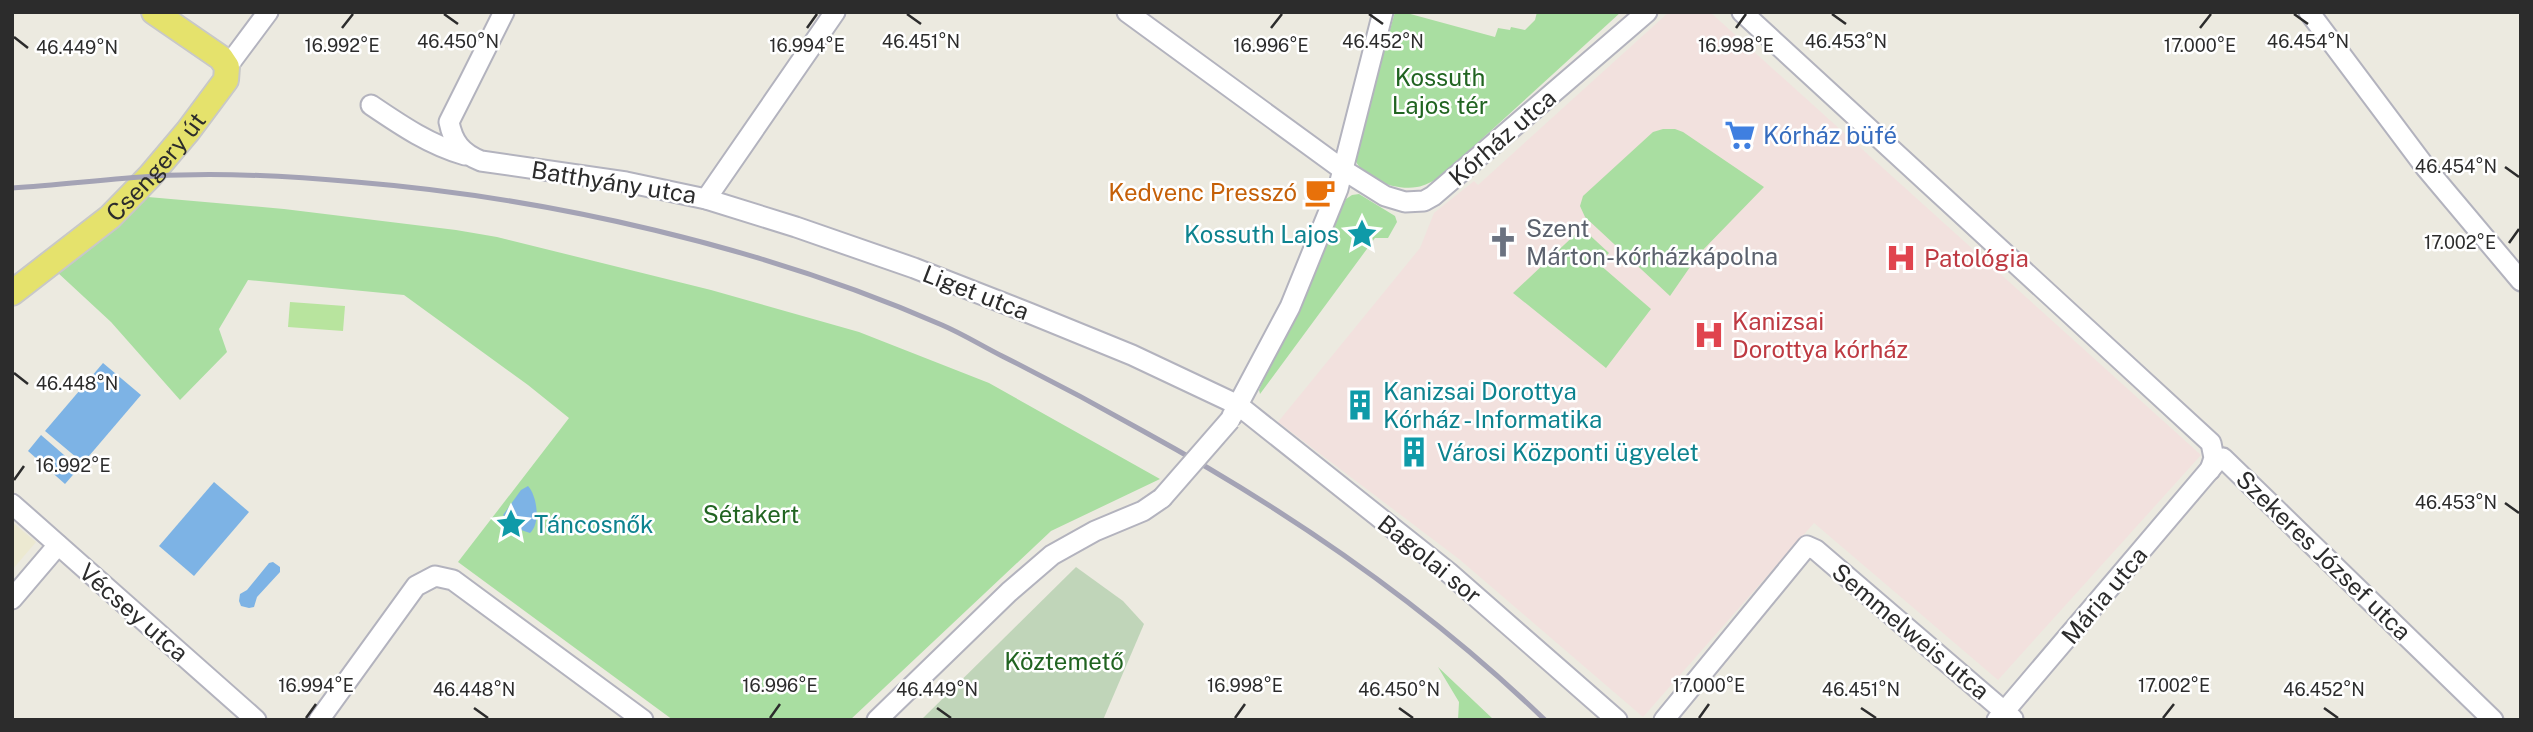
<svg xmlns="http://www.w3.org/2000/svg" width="2533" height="732" viewBox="0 0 2533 732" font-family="'Public Sans',sans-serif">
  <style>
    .education { fill: #ece9d1 }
    .medical { fill: #f2e1de }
    .green { fill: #a9dea1 }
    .cemetery { fill: #c0d5b9 }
    .pitch { fill: #b8e49e }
    .water { fill: #7db3e5 }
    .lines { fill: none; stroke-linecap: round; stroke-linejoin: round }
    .minor-casing { stroke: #b3b3be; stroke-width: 23 }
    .major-casing { stroke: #c8c8c8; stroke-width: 28 }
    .minor { stroke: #fff; stroke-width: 19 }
    .major { stroke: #e5e26c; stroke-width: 24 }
    .rail { stroke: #a4a3b5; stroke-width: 5 }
    .minor-bridge-casing { stroke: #b3b3be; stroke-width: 23; stroke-linecap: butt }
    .minor-bridge { stroke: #fff; stroke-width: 19 }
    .ticks { fill: none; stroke: #2c2c2c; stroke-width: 2.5 }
    .labels { text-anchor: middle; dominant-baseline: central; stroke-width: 5; stroke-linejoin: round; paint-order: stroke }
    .park-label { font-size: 24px; fill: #216421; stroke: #fff }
    .shop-label { font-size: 24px; fill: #366cbe; stroke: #fff; text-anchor: start }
    .street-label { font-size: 24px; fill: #2c2c2c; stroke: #fff }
    .food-label { font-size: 24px; fill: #c56008; stroke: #fff; text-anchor: end }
    .worship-label { font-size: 24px; fill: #5b616d; stroke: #fff; text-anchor: start }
    .culture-label { font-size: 24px; fill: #0d838f; stroke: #fff; text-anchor: start }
    .health-label { font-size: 24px; fill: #be3a42; stroke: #fff; text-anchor: start }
    .ticks-label { font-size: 18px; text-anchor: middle; fill: #2c2c2c; stroke: #fff; stroke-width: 5; stroke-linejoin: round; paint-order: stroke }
  </style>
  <rect width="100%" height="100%" fill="#eceae0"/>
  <path class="education" d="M12 522 36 542 12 570Z"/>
  <path class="medical" d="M1669 12H1710L2201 455 1998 680 1814 523 1643 717 1459 559 1278 422 1420 248 1434 213 1474 181 1478 185Z"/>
  <g class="green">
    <path d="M1395 12H1403L1495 37 1498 28 1510 30 1511 27 1525 30 1535 20 1537 12H1621L1439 178C1432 181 1425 186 1417 187 1396 191 1361 179 1354 157Z"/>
    <path d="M1663 129H1675L1683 132 1764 187 1699 254 1670 296 1585 217 1580 206 1583 196 1653 132Z"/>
    <path d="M1359 194 1395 216 1397 222 1388 238H1375L1260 394 1259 390 1346 199 1352 195Z"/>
    <path d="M148 197 284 209 456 230 497 237 711 290 859 332 989 383 1160 479 1051 531 850 720H673L458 562 569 418 528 385 404 295 248 280 219 329 227 352 180 400 111 322 57 272Z"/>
    <path d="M1582 228 1609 253 1599 264 1651 309 1606 368 1513 293Z"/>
    <path d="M1438 667 1494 720H1458L1459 702Z"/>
  </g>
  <path class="cemetery" d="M1076 567 1123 601 1144 624 1103 720H921Z"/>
  <path class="pitch" d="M290 302 345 306 343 331 288 327Z"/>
  <g class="water">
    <path d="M103 363 141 395 83 463 45 431Z"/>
    <path d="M41 435 79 468 65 484 28 451Z"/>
    <path d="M214 482 249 512 194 576 159 546Z"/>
    <path d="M528 486C537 496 541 523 530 533L521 530 503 515 521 490Z"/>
    <path d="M273 562 280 567V572L257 597 254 607 249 608 241 606 239 601 240 594 247 590 269 563Z"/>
  </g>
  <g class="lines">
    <g class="minor-casing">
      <g id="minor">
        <path d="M504 12 449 122C453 142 461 153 481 161L626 182 706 199 796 227 914 268 1029 313 1132 355 1238 405 1448 572 1617 720"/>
        <path d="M1127 12 1342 169 1385 196 1405 202 1424 201 1433 196 1647 12"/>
        <path d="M1742 12 2211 443 2214 458 2210 470"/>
        <path d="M2309 12 2426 168 2521 281"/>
        <path d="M227 67 268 12"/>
        <path d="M371 105C402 126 430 145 465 155"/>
        <path d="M706 199 835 12"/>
        <path d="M1232 416 1290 307 1338 189 1383 12"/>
        <path d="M12 504 256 720"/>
        <path d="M12 599 58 545"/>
        <path d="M319 720 416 586 435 576 453 580 643 720"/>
        <path d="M877 720 1009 592 1052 555 1095 531 1143 511 1162 498"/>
        <path d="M1664 720 1807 546 1816 550 2013 719"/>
        <path d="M1997 720 2218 460 2223 458 2493 720"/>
      </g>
    </g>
    <g class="major-casing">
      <g id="major">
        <path id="s1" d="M12 293 110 217 150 176 188 131 226 80 227 67 221 58 154 12"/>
      </g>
    </g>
    <use href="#minor" class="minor"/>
    <use href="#major" class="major"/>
    <path class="rail" d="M12 188C60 185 107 179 155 176 221 172 290 176 356 182 550 198 764 247 942 325 963 334 982 346 1002 356 1050 380 1097 405 1143 431 1289 511 1425 604 1545 720"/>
    <g class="minor-bridge-casing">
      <path id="minor-bridge" d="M1162 498 1230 420"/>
    </g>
    <use href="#minor-bridge" class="minor-bridge"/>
  </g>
  <path class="ticks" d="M444 14 458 24M907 14 921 24M1369 14 1383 24M1832 14 1846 24M2294 14 2308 24M342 28 353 14M807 28 817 14M1271 28 1282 14M1736 28 1746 14M2200 28 2211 14M14 37 28 48M2505 167 2519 177M2509 243 2519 229M14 373 28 384M14 480 24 466M2505 503 2519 513M474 708 488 718M937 708 951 718M1399 708 1413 718M1861 708 1876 718M2324 708 2338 718M306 718 316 704M770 718 780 704M1235 718 1245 704M1699 718 1709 704M2163 718 2174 704"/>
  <defs>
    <g id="supermarket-bare" transform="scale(2.415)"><path d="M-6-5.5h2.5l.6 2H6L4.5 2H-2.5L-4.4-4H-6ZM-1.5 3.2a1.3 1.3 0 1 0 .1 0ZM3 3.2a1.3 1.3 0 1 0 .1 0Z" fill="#3f7fe0" stroke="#fff" stroke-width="2.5" paint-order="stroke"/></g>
    <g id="cafe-bare" transform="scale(2.415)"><path d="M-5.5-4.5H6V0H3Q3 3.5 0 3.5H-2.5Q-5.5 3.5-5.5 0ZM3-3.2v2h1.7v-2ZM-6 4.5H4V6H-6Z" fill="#e8710a" stroke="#fff" stroke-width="2.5" paint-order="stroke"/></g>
    <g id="sight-bare" transform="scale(2.415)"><path d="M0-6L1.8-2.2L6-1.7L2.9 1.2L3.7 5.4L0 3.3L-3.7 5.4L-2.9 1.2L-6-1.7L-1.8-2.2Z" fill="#0f9aa8" stroke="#fff" stroke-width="2.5" paint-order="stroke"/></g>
    <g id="church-bare" transform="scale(2.415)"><path d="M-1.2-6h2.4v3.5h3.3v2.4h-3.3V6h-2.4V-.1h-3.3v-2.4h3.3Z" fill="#6b7280" stroke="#fff" stroke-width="2.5" paint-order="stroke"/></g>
    <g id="hospital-bare" transform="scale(2.415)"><path d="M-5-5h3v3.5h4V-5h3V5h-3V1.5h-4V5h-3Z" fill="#e0444e" stroke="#fff" stroke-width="2.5" paint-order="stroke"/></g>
    <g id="building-bare" transform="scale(2.415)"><path d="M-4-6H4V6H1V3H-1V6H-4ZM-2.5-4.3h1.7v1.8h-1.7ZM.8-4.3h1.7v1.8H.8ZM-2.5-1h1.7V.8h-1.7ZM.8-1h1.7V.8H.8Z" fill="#0f9aa8" stroke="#fff" stroke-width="2.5" paint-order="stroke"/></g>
  </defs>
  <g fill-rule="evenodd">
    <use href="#supermarket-bare" x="1740" y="135"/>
    <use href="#cafe-bare" x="1320" y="192"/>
    <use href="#sight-bare" x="1362" y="234"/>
    <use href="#church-bare" x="1503" y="242"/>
    <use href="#hospital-bare" x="1901" y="258"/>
    <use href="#hospital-bare" x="1709" y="335"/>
    <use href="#building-bare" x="1360" y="405"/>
    <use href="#building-bare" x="1414" y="452"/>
    <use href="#sight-bare" x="511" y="524"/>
  </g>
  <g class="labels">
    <g class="park-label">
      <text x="1440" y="77">Kossuth<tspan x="1440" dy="28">Lajos tér</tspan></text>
      <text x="751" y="514">Sétakert</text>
      <text x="1064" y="661">Köztemető</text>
    </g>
    <g class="shop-label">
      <text x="1763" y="135">Kórház büfé</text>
    </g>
    <g class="street-label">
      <text transform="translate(1502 137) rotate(-41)">Kórház utca</text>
      <text stroke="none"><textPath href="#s1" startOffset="192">Csengery út</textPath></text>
      <text transform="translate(614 182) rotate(9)">Batthyány utca</text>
      <text transform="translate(976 292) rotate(21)">Liget utca</text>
      <text transform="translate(2324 555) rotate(44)">Szekeres József utca</text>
      <text transform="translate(1430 559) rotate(39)">Bagolai sor</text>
      <text transform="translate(2104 595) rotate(-50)">Mária utca</text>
      <text transform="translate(134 612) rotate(41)">Vécsey utca</text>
      <text transform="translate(1911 631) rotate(40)">Semmelweis utca</text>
    </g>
    <g class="food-label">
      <text x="1297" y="192">Kedvenc Presszó</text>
    </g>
    <g class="worship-label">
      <text x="1526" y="228">Szent<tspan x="1526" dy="28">Márton-kórházkápolna</tspan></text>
    </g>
    <g class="culture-label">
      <text x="1339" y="234" text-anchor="end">Kossuth Lajos</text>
      <text x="1383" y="391">Kanizsai Dorottya<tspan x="1383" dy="28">Kórház - Informatika</tspan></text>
      <text x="1437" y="452">Városi Központi ügyelet</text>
      <text x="534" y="524">Táncosnők</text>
    </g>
    <g class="health-label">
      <text x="1924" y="258">Patológia</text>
      <text x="1732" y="321">Kanizsai<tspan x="1732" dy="28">Dorottya kórház</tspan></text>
    </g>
  </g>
  <g class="ticks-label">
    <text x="2308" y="48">46.454°N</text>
    <text x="458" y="48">46.450°N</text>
    <text x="1383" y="48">46.452°N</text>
    <text x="921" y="48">46.451°N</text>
    <text x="1846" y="48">46.453°N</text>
    <text x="342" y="52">16.992°E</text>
    <text x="807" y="52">16.994°E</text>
    <text x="1271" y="52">16.996°E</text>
    <text x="1736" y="52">16.998°E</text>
    <text x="2200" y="52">17.000°E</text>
    <text x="77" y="54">46.449°N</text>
    <text x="2456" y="173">46.454°N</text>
    <text x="2460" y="249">17.002°E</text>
    <text x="77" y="390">46.448°N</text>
    <text x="73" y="472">16.992°E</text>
    <text x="2456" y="509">46.453°N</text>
    <text x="316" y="692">16.994°E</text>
    <text x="780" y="692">16.996°E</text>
    <text x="1245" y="692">16.998°E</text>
    <text x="1709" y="692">17.000°E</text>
    <text x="2174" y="692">17.002°E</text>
    <text x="474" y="696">46.448°N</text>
    <text x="937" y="696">46.449°N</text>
    <text x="1399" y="696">46.450°N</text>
    <text x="1861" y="696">46.451°N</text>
    <text x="2324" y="696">46.452°N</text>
  </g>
  <rect width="2533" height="732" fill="none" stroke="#2c2c2c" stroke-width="28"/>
</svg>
